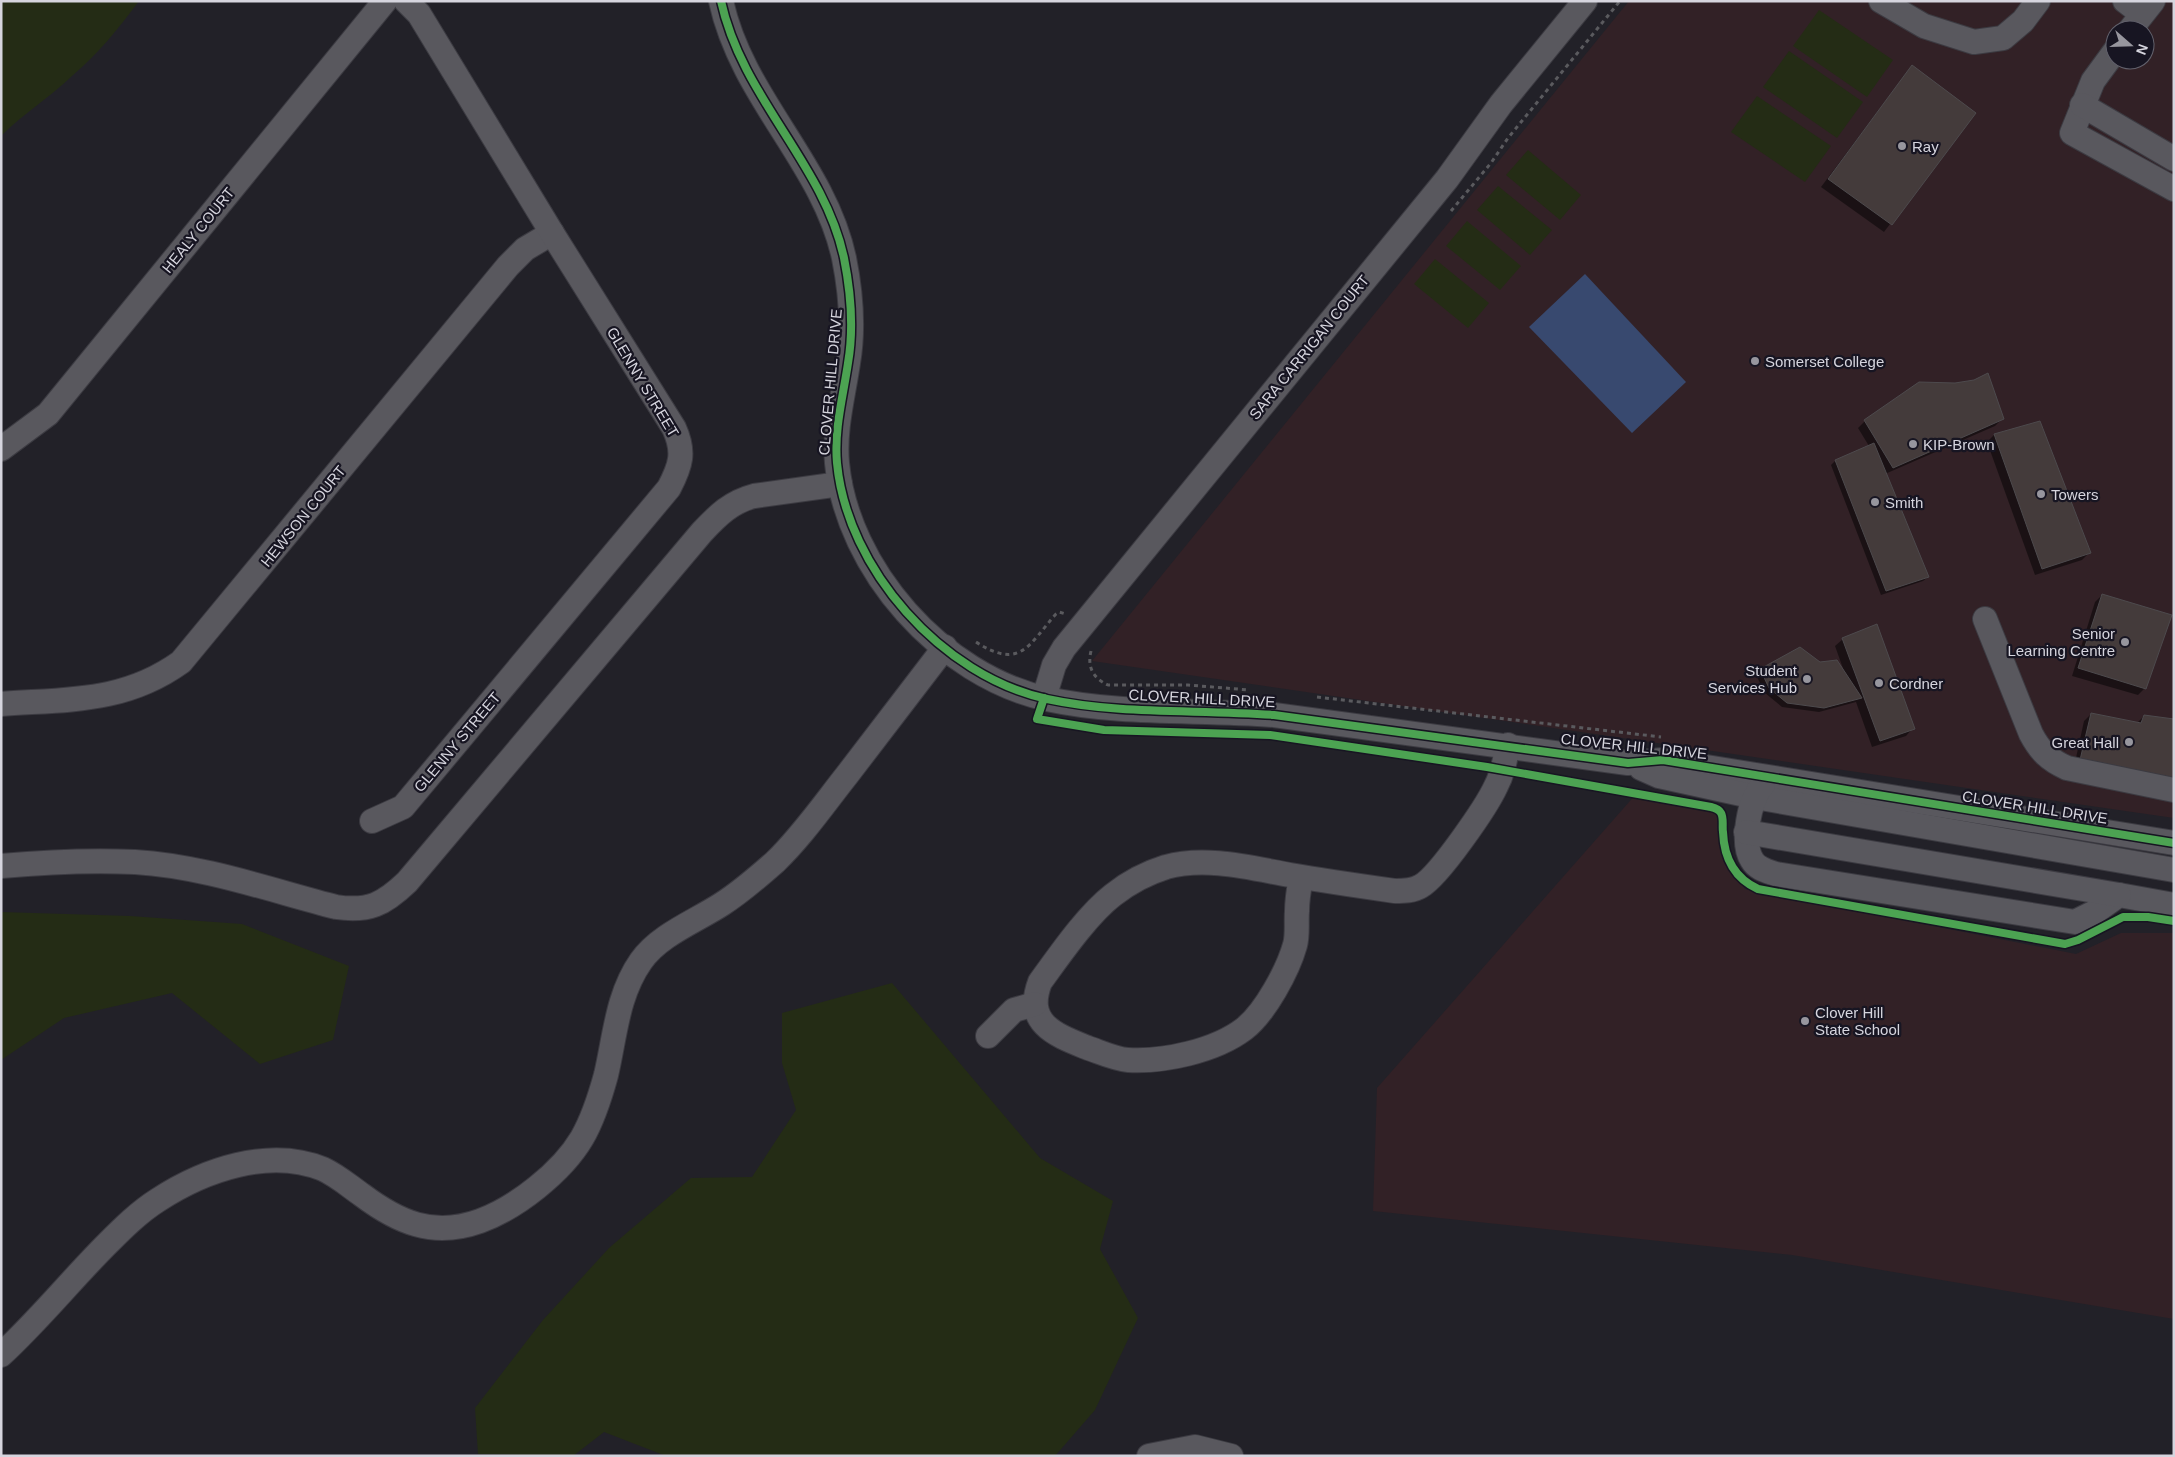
<svg xmlns="http://www.w3.org/2000/svg" width="2175" height="1457" viewBox="0 0 2175 1457" font-family="Helvetica,sans-serif">
  <style>
    .education { fill: #322126; fill-rule: evenodd }
    .green { fill: #242c15 }
    .water { fill: #38496f }
    .shadow { fill: #0007 }
    .building { fill: #443b3b; stroke: #4d4a4d }
    .lines { fill: none; stroke-linecap: round; stroke-linejoin: round }
    .minor-casing { stroke: #3c3b42; stroke-width: 26 }
    .path { stroke: #5a5a5e; stroke-width: 3; stroke-dasharray: 4 4; stroke-linecap: butt }
    .minor { stroke: #59585e; stroke-width: 24 }
    .cycleway-casing { stroke: #171522; stroke-width: 11 }
    .cycleway { stroke: #4ca352; stroke-width: 8 }
    .poi-dot { fill: #97969e; stroke: #171522; stroke-width: 2 }
    .labels { text-anchor: middle; dominant-baseline: central; stroke-width: 4.5; stroke-linejoin: round; paint-order: stroke }
    .poi-label { font-size: 15px; fill: #d6d5de; stroke: #171522; text-anchor: start }
    .street-label { font-size: 15px; fill: #d6d5de; stroke: #171522 }
  </style>
  <rect width="100%" height="100%" fill="#222128"/>
  <g class="education">
    <path d="M1629 1H2174V818L1092 661ZM2115 30H2145V60H2115Z"/>
    <path d="M1637 793 1718 812 1723 860 1745 889 2076 954 2121 933H2174V1319L1792 1255 1373 1211 1377 1088Z"/>
  </g>
  <g class="green">
    <path d="M1 1H139C119 28 98 54 72 76 50 97 23 114 1 136Z"/>
    <path d="M1819 10 1893 60 1867 97 1793 46Z"/>
    <path d="M1789 51 1863 102 1837 138 1763 87Z"/>
    <path d="M1757 96 1831 146 1805 182 1731 132Z"/>
    <path d="M1528 150 1581 195 1560 220 1506 175Z"/>
    <path d="M1498 186 1552 230 1530 255 1477 210Z"/>
    <path d="M1467 221 1521 266 1500 290 1446 246Z"/>
    <path d="M1435 259 1489 303 1468 328 1414 284Z"/>
    <path d="M1 912 130 916 242 924 349 966 333 1040 260 1064 172 993 64 1018 1 1060Z"/>
    <path d="M892 983 1040 1158 1113 1201 1100 1249 1138 1318 1095 1410 1055 1456H666L604 1432 573 1456 478 1454 475 1408 543 1320 609 1248 691 1178 752 1177 796 1110 782 1063V1013Z"/>
  </g>
  <path class="water" d="M1585 274 1686 382 1632 433 1529 327Z"/>
  <g class="shadow">
    <path d="M1912 66 1974 113 1884 232 1821 187Z"/>
    <path d="M2003 418 1995 426 1885 474 1928 577 1923 581 1881 595 1831 465 1835 461 1869 446 1858 428 1865 421Z"/>
    <path d="M2039 423 2089 553 2082 560 2035 575 1987 442 1994 435Z"/>
    <path d="M2102 595 2145 688 2138 695 2072 676 2095 602Z"/>
    <path d="M1843 639 1913 728 1906 736 1872 747 1856 702 1819 712 1782 707 1765 693 1756 675 1761 670 1845 674 1835 646Z"/>
    <path d="M2091 714 2137 723 2144 716 2174 721 2074 767 2084 721Z"/>
  </g>
  <g class="building">
    <path d="M1912 65 1976 113 1892 225 1828 179Z"/>
    <path d="M1988 373 2004 419 1893 468 1864 420 1919 382 1955 383 1974 380Z"/>
    <path d="M2040 421 2091 553 2042 569 1994 434Z"/>
    <path d="M1874 443 1929 577 1886 591 1835 460Z"/>
    <path d="M2102 594 2172 615 2146 689 2078 668Z"/>
    <path d="M1877 624 1915 729 1880 741 1842 638Z"/>
    <path d="M1800 647 1820 662 1837 660 1862 698 1824 708 1787 703 1769 688 1760 669Z"/>
    <path d="M2091 713 2141 723 2144 715 2174 719V787L2080 760Z"/>
  </g>
  <g class="lines">
    <g class="minor-casing">
      <g id="minor">
        <path d="M721 1C742 98 824 164 844 258 851 293 854 328 848 363 843 397 834 429 837 463 847 569 942 676 1047 699 1121 715 1198 709 1274 715L1628 763 1663 760 2174 843"/>
        <path d="M1881 1 1924 26 1974 42 2003 38 2023 21 2038 1"/>
        <path d="M2125 1 2142 14"/>
        <path d="M2130 30 2153 1"/>
        <path d="M2115 51 2093 81 2072 133 2174 189"/>
        <path d="M2082 105 2174 159"/>
        <path d="M1 449 48 414 385 1"/>
        <path d="M1985 619 2031 734C2040 751 2049 760 2067 768L2174 790"/>
        <path d="M1044 698 1054 665 1064 648 1447 179 1501 104 1585 1"/>
        <path d="M1 704C68 699 124 703 181 662L508 266 525 249 552 233"/>
        <path d="M1641 768 1659 776 1755 797 2174 870"/>
        <path d="M1763 785C1749 799 1741 843 1752 860 1757 869 1767 871 1776 874L2075 922 2095 912 2119 895 2174 905"/>
        <path d="M372 821 403 807 669 488C681 465 685 452 674 428L552 233 419 14 406 1"/>
        <path d="M1746 832 2119 895"/>
        <path d="M1 866C46 862 90 860 135 862 203 866 270 890 336 907 369 912 384 904 407 882L702 532C718 515 731 502 754 496L840 484"/>
        <path d="M1301 877C1299 888 1297 899 1297 911 1296 921 1298 935 1295 945 1288 970 1265 1013 1244 1029 1215 1051 1164 1062 1128 1060 1115 1059 1100 1052 1088 1048 1056 1035 1024 1024 1040 982 1059 956 1087 915 1113 895 1128 883 1147 873 1166 867 1206 856 1251 868 1290 875 1325 881 1360 886 1395 891 1404 891 1413 891 1421 886 1439 876 1487 806 1496 786 1503 773 1505 760 1508 745"/>
        <path d="M988 1036 1014 1010 1035 1004"/>
        <path d="M1 1355C39 1320 71 1280 107 1244 123 1228 139 1212 158 1200 204 1170 269 1147 323 1169 338 1176 349 1186 362 1195 398 1222 433 1238 480 1221 516 1208 562 1172 582 1138 593 1119 600 1097 606 1075 615 1037 617 995 641 961 659 935 696 921 722 904 741 892 758 877 775 862 802 836 824 804 847 775 880 732 912 690 945 647"/>
        <path d="M1149 1456 1195 1447 1231 1456"/>
      </g>
    </g>
    <g class="path">
      <path d="M1451 211 1491 163 1508 138 1620 1"/>
      <path d="M976 642C1021 671 1029 644 1056 614L1059 612 1066 614"/>
      <path d="M1091 651C1087 667 1093 678 1108 685H1188L1249 690"/>
      <path d="M1317 697 1661 737"/>
    </g>
    <use href="#minor" class="minor"/>
    <g class="cycleway-casing">
      <g id="cycleway">
        <path d="M721 1C742 98 824 164 844 258 851 293 854 328 848 363 843 397 834 429 837 463 847 569 942 676 1047 699 1121 715 1198 709 1274 715L1628 763 1663 760 2174 843"/>
        <path d="M1044 698 1037 719 1104 730 1270 735 1487 767 1711 807C1715 808 1719 809 1721 813 1724 818 1722 827 1723 832 1724 858 1734 878 1758 889L2065 944 2078 940 2123 917H2148L2174 921"/>
      </g>
    </g>
    <use href="#cycleway" class="cycleway"/>
  </g>
  <g class="poi-dot">
    <circle cx="1902" cy="146" r="5"/>
    <circle cx="1755" cy="361" r="5"/>
    <circle cx="1913" cy="444" r="5"/>
    <circle cx="2041" cy="494" r="5"/>
    <circle cx="1875" cy="502" r="5"/>
    <circle cx="2125" cy="642" r="5"/>
    <circle cx="1807" cy="679" r="5"/>
    <circle cx="1879" cy="683" r="5"/>
    <circle cx="2129" cy="742" r="5"/>
    <circle cx="1805" cy="1021" r="5"/>
  </g>
  <g class="labels">
    <g class="poi-label">
      <text x="1912" y="146">Ray</text>
      <text x="1765" y="361">Somerset College</text>
      <text x="1923" y="444">KIP-Brown</text>
      <text x="2051" y="494">Towers</text>
      <text x="1885" y="502">Smith</text>
      <text x="2115" y="633" text-anchor="end">Senior<tspan x="2115" dy="17">Learning Centre</tspan></text>
      <text x="1797" y="670" text-anchor="end">Student<tspan x="1797" dy="17">Services Hub</tspan></text>
      <text x="1889" y="683">Cordner</text>
      <text x="2119" y="742" text-anchor="end">Great Hall</text>
      <text x="1815" y="1012">Clover Hill<tspan x="1815" dy="17">State School</tspan></text>
    </g>
    <g class="street-label">
      <text transform="translate(198 230) rotate(-51)">HEALY COURT</text>
      <text transform="translate(1309 347) rotate(-51)">SARA CARRIGAN COURT</text>
      <text transform="translate(643 382) rotate(59)">GLENNY STREET</text>
      <text transform="translate(830 382) rotate(-85)">CLOVER HILL DRIVE</text>
      <text transform="translate(303 516) rotate(-51)">HEWSON COURT</text>
      <text transform="translate(1202 698) rotate(3)">CLOVER HILL DRIVE</text>
      <text transform="translate(457 742) rotate(-50)">GLENNY STREET</text>
      <text transform="translate(1634 746) rotate(6)">CLOVER HILL DRIVE</text>
      <text transform="translate(2035 807) rotate(9)">CLOVER HILL DRIVE</text>
    </g>
  </g>
  <rect width="2175" height="1457" fill="none" stroke="#d6d5de" stroke-width="5"/>
  <g transform="translate(2130 45) rotate(110)"><circle r="24" fill="#171522" stroke="#63626d"/>
  <path d="M0-4L9 19L0 12L-9 19Z" fill="#97969e"/>
  <text y="-8" font-size="14" font-weight="bold" text-anchor="middle" fill="#d6d5de">N</text>
  </g>
</svg>
